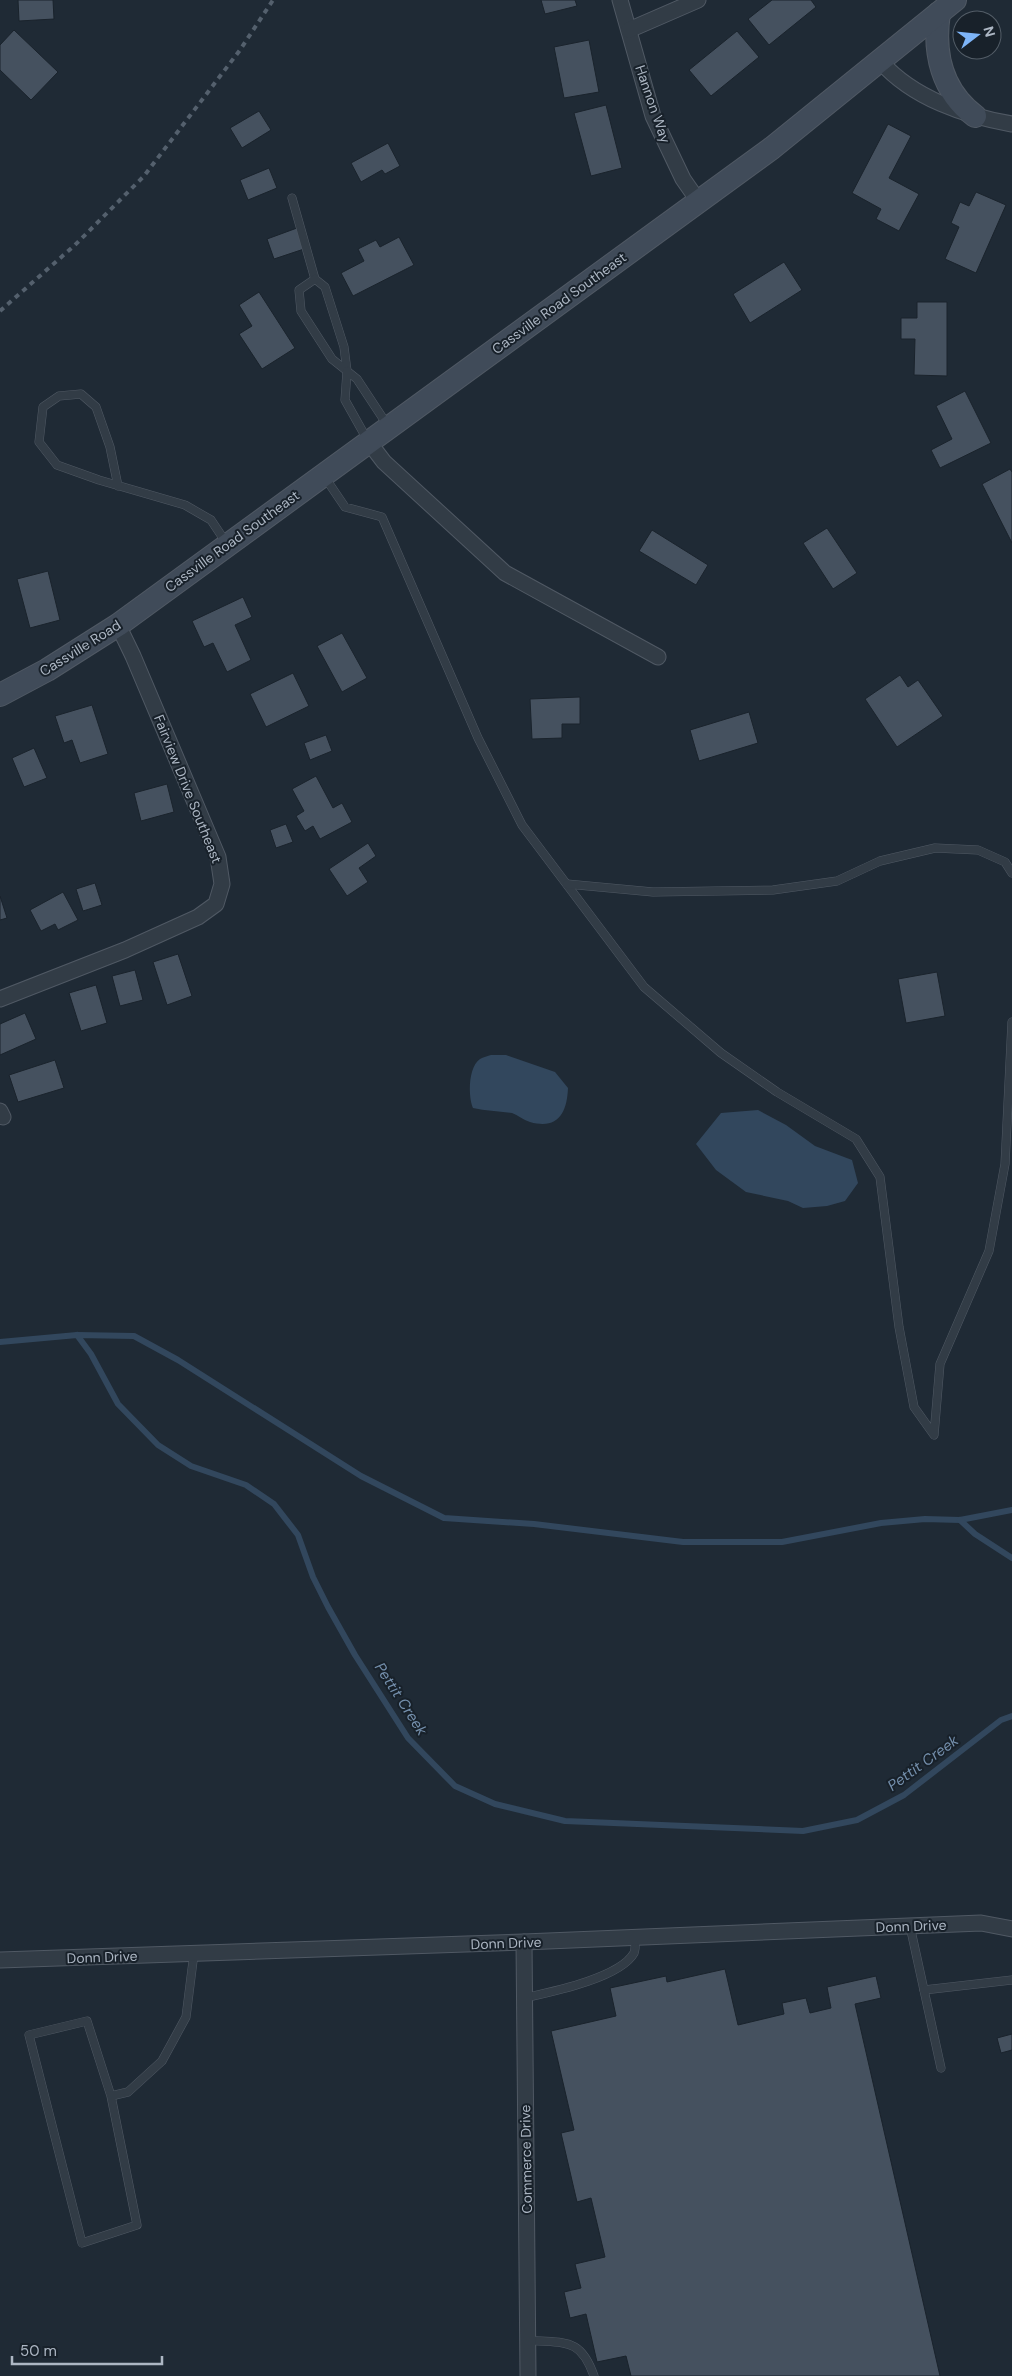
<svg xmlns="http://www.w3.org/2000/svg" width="1012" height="2376" viewBox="0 0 1012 2376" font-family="'DM Sans',sans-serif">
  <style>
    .water { fill: #32475d }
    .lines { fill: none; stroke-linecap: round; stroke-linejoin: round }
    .stream { stroke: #32475d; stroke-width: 6 }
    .building { fill: #45515f; stroke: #1a232c }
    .lane-casing { stroke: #505964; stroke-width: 9 }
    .street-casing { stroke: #505964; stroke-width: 17 }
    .secondary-casing { stroke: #505964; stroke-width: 24 }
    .lane { stroke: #323c46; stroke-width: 8 }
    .street { stroke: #323c46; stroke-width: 15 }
    .secondary { stroke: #404b59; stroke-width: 22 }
    .rail { stroke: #54606d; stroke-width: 4; stroke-dasharray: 5 5; stroke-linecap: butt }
    .labels { text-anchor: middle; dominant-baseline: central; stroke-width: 4; stroke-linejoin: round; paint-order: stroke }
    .street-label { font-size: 14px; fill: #acb6c3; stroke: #18212a }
    .water-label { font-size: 15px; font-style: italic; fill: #748fac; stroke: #18212a }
  </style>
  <rect width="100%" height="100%" fill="#1f2a35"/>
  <g class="water">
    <path d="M491 1055H506L555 1072 568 1088C567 1113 558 1130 530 1122 523 1120 518 1115 512 1113 499 1111 486 1111 473 1108 468 1097 468 1067 480 1059 483 1057 488 1056 491 1055Z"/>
    <path d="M758 1110 786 1125 815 1146 852 1160 858 1183 845 1201 827 1206 803 1208 788 1201 746 1192 716 1170 696 1144 721 1113Z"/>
  </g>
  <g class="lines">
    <g class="stream">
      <path d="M77 1335 91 1354 118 1404 158 1445 191 1466 246 1485 274 1504 298 1535 313 1577 328 1607 355 1655 408 1738 455 1786 495 1804 565 1821 803 1831 857 1820 904 1795 1001 1720 1012 1716"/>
      <path d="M0 1342 77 1335 134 1336 178 1360 361 1476 444 1518 534 1524 683 1542H782L881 1523 925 1519 960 1520 1012 1510"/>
      <path d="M960 1520 975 1534 1012 1558"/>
    </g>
  </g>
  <g class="building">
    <path d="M18 0H53L54 19 19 21Z"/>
    <path d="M541 0H575L577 6 545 14Z"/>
    <path d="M772 0H811L816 7 769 45 748 19Z"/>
    <path d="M14 30 58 72 31 100 0 70V45Z"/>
    <path d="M737 31 759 57 711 96 689 70Z"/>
    <path d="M589 40 599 92 564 98 554 47Z"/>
    <path d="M606 105 622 168 591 176 574 113Z"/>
    <path d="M259 111 271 130 242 148 230 128Z"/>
    <path d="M888 124 911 136 889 178 919 194 899 231 876 219 881 209 852 193Z"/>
    <path d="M388 143 400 166 385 174 382 170 361 182 351 163Z"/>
    <path d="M269 168 277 188 248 200 240 180Z"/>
    <path d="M976 192 1006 205 976 273 945 259 959 227 951 223 960 202 969 206Z"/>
    <path d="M297 228 304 249 274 259 267 239Z"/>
    <path d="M399 237 414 265 353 296 341 273 364 261 358 249 376 240 380 247Z"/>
    <path d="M784 262 802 290 750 323 733 294Z"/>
    <path d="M259 292 295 348 262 369 239 334 252 326 239 305Z"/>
    <path d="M917 302H947V376L914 375 915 339H901V318H917Z"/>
    <path d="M965 391 991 443 940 468 931 450 952 439 936 406Z"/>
    <path d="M1010 469 1012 472V543L982 484Z"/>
    <path d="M827 528 857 573 833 589 803 543Z"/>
    <path d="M652 530 708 565 696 585 639 551Z"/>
    <path d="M48 571 60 620 30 628 17 579Z"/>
    <path d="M243 597 252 617 235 625 251 660 227 672 213 643 204 647 192 621Z"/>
    <path d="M342 633 367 678 342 692 317 646Z"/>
    <path d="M293 673 309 706 266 727 250 694Z"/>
    <path d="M900 675 908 687 918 680 943 716 897 747 865 699Z"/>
    <path d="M580 697V724H562V738L532 739 530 699Z"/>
    <path d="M92 705 108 754 80 763 72 740 64 743 55 716Z"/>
    <path d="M749 712 758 743 699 761 690 730Z"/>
    <path d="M326 735 332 751 310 760 304 743Z"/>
    <path d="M34 748 47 778 24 787 12 758Z"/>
    <path d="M316 776 333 808 342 803 352 822 320 839 313 826 305 831 296 816 304 811 292 789Z"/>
    <path d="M167 784 174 812 141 821 134 793Z"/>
    <path d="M286 824 293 842 276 848 270 830Z"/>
    <path d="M368 843 376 856 359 868 368 882 347 896 329 869Z"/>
    <path d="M95 883 102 905 83 911 76 889Z"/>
    <path d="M63 892 78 920 58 930 55 924 41 931 30 910Z"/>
    <path d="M0 896 7 918 0 920Z"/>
    <path d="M178 954 192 996 167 1005 153 962Z"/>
    <path d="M135 970 143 1000 120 1006 112 976Z"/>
    <path d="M937 972 945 1016 906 1023 898 979Z"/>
    <path d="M96 985 107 1023 81 1031 69 993Z"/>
    <path d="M25 1013 36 1039 0 1055V1024Z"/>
    <path d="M55 1060 64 1088 18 1102 9 1075Z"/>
    <path d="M725 1969 738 2025 784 2014 782 2003 806 1998 810 2013 831 2008 827 1987 876 1976 881 1998 855 2004 940 2376H631L626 2356 597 2362 586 2314 570 2318 564 2292 581 2288 575 2264 605 2257 591 2198 577 2202 561 2133 574 2130 551 2031 616 2016 610 1988 666 1976 667 1982Z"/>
    <path d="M1012 2034V2050L1001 2053 997 2038Z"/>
  </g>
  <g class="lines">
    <g class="lane-casing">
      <g id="lane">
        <path d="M292 198 315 279 325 287 344 347 347 371"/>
        <path d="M315 279 299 290 301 311 332 359 347 371"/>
        <path d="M368 441 345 400 347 371 357 379 388 426"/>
        <path d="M324 476 345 507 382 517 478 738 522 825 644 987 721 1053 777 1092 856 1139 880 1177 899 1327 914 1407 934 1435 940 1364 989 1251 1005 1164 1012 1022"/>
        <path d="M118 486 110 447 96 407 81 394 59 396 43 407 39 442 57 465 99 480 185 505 211 520 227 544"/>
        <path d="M567 884 653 892 773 890 837 881 880 861 935 848 978 850 1005 862 1012 873"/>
        <path d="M910 1926 941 2068"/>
        <path d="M924 1990 1012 1980"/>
        <path d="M524 1998C551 1992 620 1978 634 1953 636 1948 635 1942 635 1937"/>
        <path d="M111 2096 87 2021 29 2035 82 2243 137 2225 111 2096 128 2092 162 2061 186 2017 194 1953"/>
        <path d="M527 2340C564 2344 580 2336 594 2376"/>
      </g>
    </g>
    <g class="street-casing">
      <g id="street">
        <path d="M620 0 653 116 683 179 699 202"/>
        <path d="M629 30 698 0"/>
        <path d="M881 62C913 98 965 116 1012 124"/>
        <path d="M368 441 384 462 505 573 658 657"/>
        <path d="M0 999 125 950 198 917 216 904 222 884 218 857 133 656 118 625"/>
        <path d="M0 1111 3 1117"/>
        <path d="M524 1942 528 2376"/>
        <path d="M0 1960 524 1942 981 1923 1012 1929"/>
      </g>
    </g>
    <g class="secondary-casing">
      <g id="secondary">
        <path d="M939 13C933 53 942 91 975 116"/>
        <path d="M0 695 47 670 118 625 772 148 955 0"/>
      </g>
    </g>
    <use href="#lane" class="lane"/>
    <use href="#street" class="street"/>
    <use href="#secondary" class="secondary"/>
    <path class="rail" d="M0 311 75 245 144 176 240 50 273 0"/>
  </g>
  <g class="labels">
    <g class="street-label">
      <text transform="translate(653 104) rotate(71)">Hannon Way</text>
      <text transform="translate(559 303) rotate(-36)">Cassville Road Southeast</text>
      <text transform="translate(232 541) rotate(-36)">Cassville Road Southeast</text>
      <text transform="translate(80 648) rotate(-32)">Cassville Road</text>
      <text transform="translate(188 789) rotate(68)">Fairview Drive Southeast</text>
      <text transform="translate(911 1926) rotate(-2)">Donn Drive</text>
      <text transform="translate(506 1943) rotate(-2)">Donn Drive</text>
      <text transform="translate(102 1957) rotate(-2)">Donn Drive</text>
      <text transform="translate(526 2159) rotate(-91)">Commerce Drive</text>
    </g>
    <g class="water-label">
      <text transform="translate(401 1699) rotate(57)">Pettit Creek</text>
      <text transform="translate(923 1763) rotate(-36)">Pettit Creek</text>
    </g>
  </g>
  <g transform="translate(977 35) rotate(74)"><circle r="24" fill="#18212a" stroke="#535d67"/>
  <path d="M0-4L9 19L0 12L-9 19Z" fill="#7db4f7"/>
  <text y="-8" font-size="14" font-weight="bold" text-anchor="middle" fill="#acb6c3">N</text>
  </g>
  <path d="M12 2356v8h150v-8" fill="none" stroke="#acb6c3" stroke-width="2.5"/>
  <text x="20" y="2356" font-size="15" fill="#acb6c3" stroke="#18212a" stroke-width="4" paint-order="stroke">50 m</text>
</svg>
